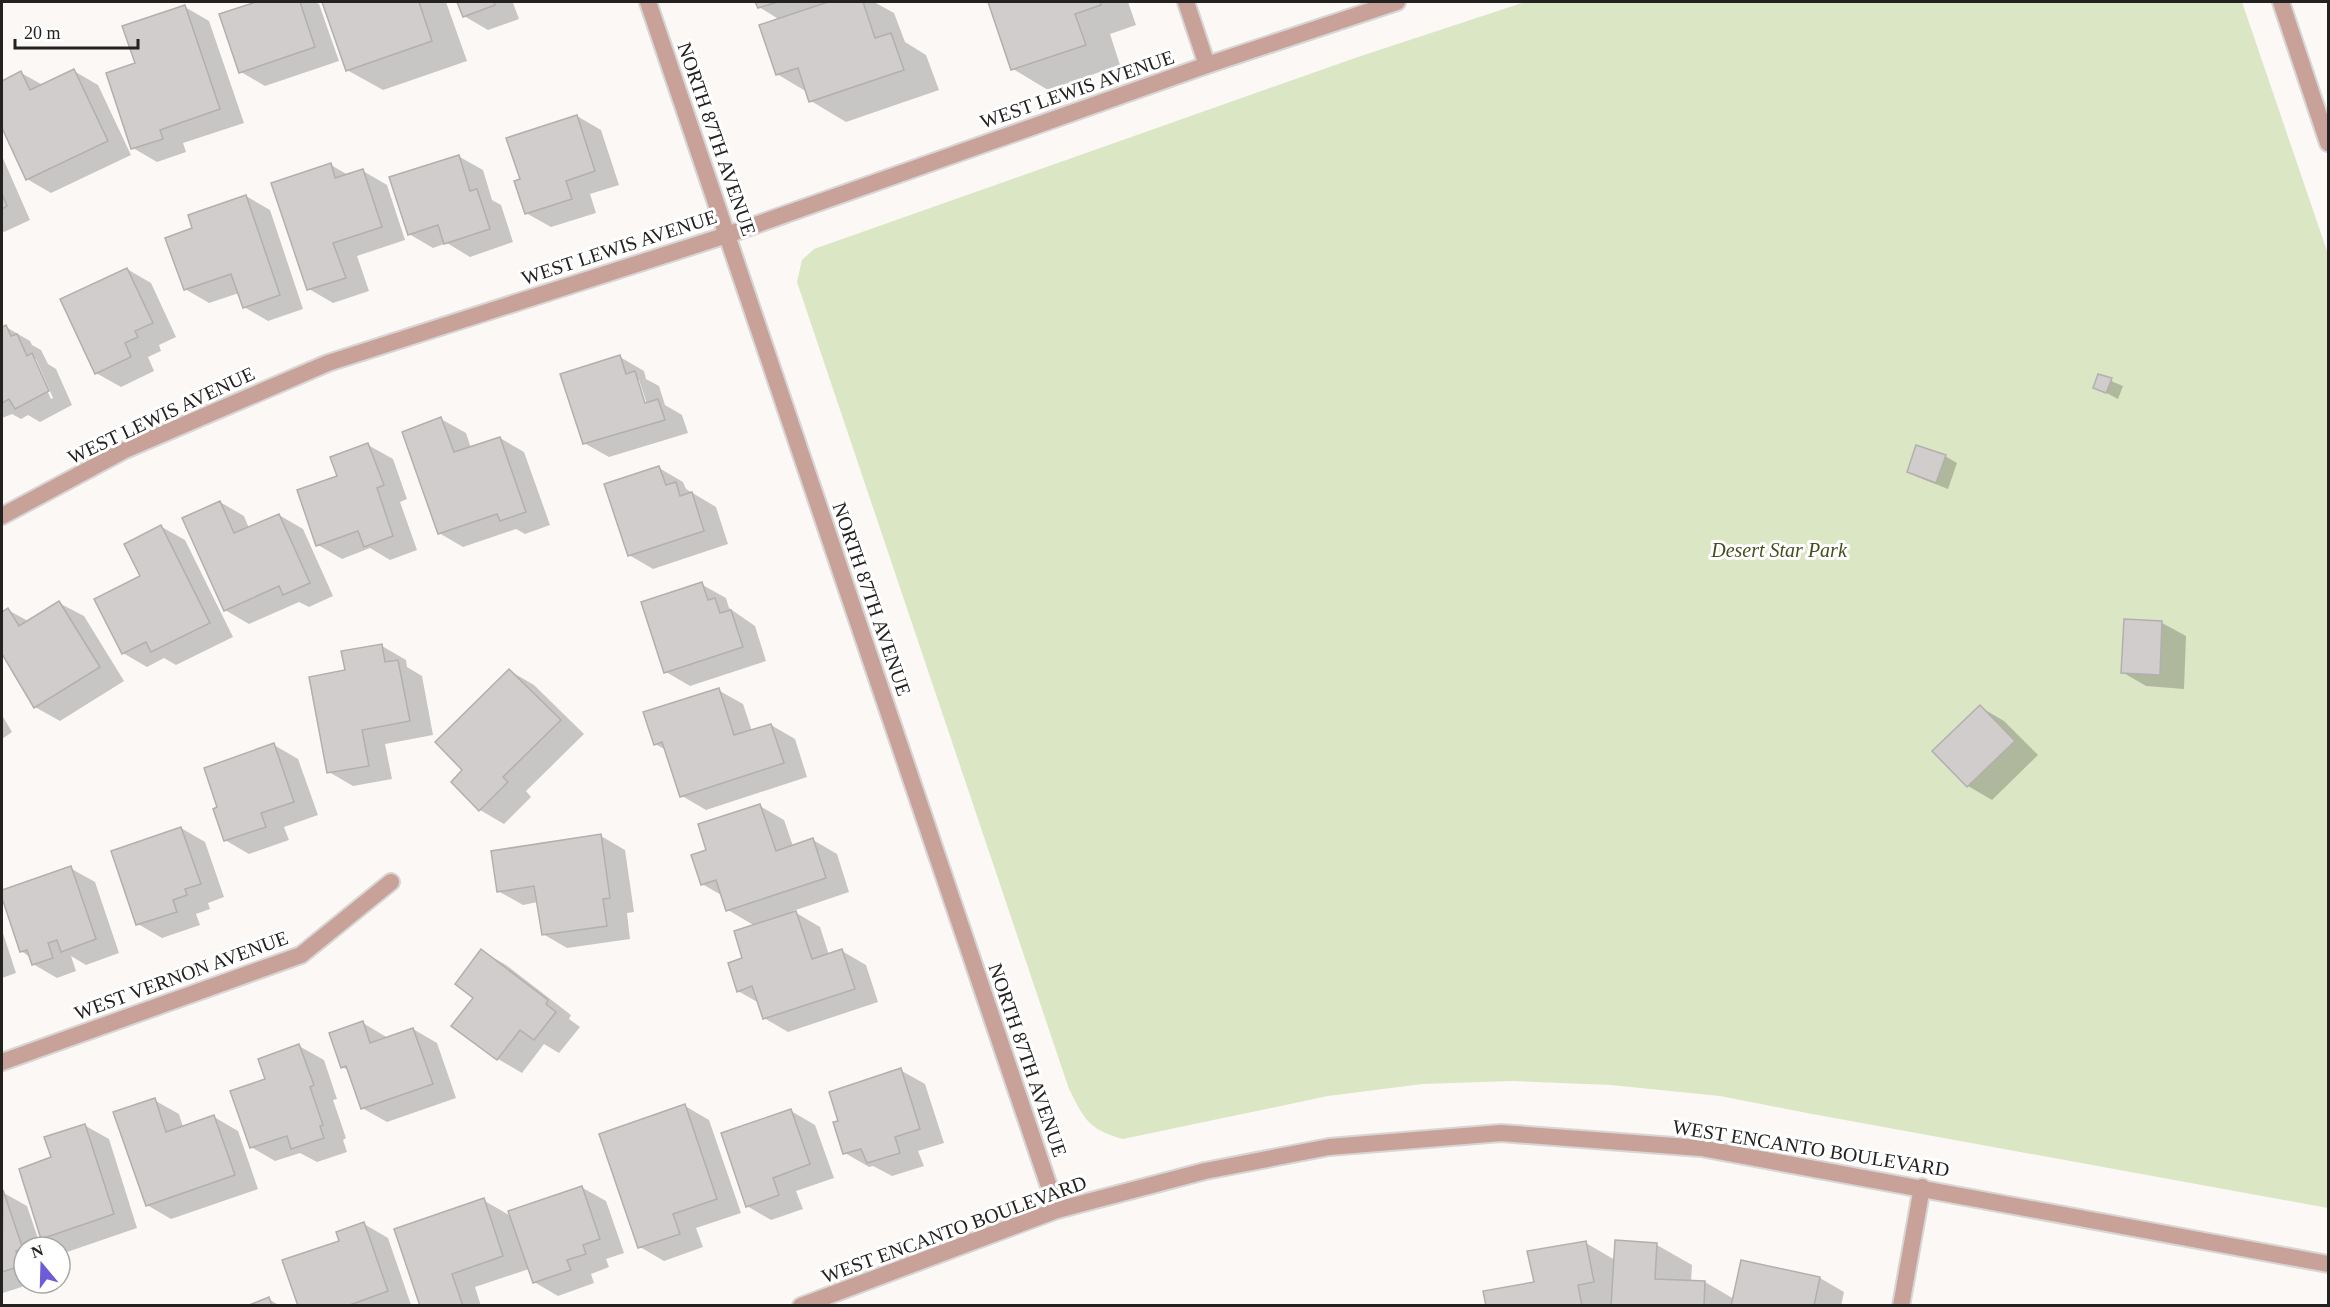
<svg xmlns="http://www.w3.org/2000/svg" width="2330" height="1307" viewBox="0 0 2330 1307" font-family="'Times New Roman',serif">
  <style>
    .green { fill: #dbe6c4 }
    .shadow { fill: #0003; fill-rule: evenodd }
    .building { fill: #d1cdcc; stroke: #b3afae; stroke-width: 1.5 }
    .lines { fill: none; stroke-linecap: round; stroke-linejoin: round }
    .minor-casing { stroke: #d8d6d4; stroke-width: 20 }
    .tertiary-casing { stroke: #d8d6d4; stroke-width: 20 }
    .minor { stroke: #c8a199; stroke-width: 16 }
    .tertiary { stroke: #c8a199; stroke-width: 16 }
    .labels { text-anchor: middle; dominant-baseline: central; stroke-width: 6; stroke-linejoin: round; paint-order: stroke }
    .street-label { font-size: 20px; fill: #232221; stroke: #fff }
    .park-label { font-size: 20px; font-style: italic; fill: #43501c; stroke: #fff }
  </style>
  <rect width="100%" height="100%" fill="#fbf8f6"/>
  <path class="green" d="M1525 2H2242L2328 254V1208L1807 1113 1720 1096 1611 1085 1512 1081 1422 1084 1328 1096 1123 1139C1088 1129 1085 1120 1069 1089L797 282 802 260 814 249 1358 57Z"/>
  <g class="shadow">
    <path d="M261 2H315L319 4 339 61 265 86 241 72 221 15Z"/>
    <path d="M324 2H446L467 61 383 90 347 70Z"/>
    <path d="M459 2H517L513 3 519 19 488 30 464 16Z"/>
    <path d="M757 2H874L894 13 905 42 926 55 939 90 846 122 811 101 807 92 777 74 780 20 759 7Z"/>
    <path d="M989 2H1128L1136 25 1110 34 1120 65 1048 90 1013 69Z"/>
    <path d="M185 7 209 21 244 123 183 143 186 152 157 162 133 148 137 64Z"/>
    <path d="M74 71 98 85 131 155 51 193 27 179 2 124V83L21 73 43 85Z"/>
    <path d="M577 116 601 130 619 185 590 194 596 213 551 227 526 213 521 180Z"/>
    <path d="M2 156 30 220 4 232 2 231Z"/>
    <path d="M458 156 483 170 492 200 501 205 513 242 470 257 447 243 433 248 409 234Z"/>
    <path d="M331 165 348 175 363 171 387 185 405 240 357 256 369 291 333 303 309 289Z"/>
    <path d="M246 196 270 210 303 309 268 321 244 307 239 293 209 303 185 289 194 229Z"/>
    <path d="M127 269 151 283 176 337 159 345 161 351 148 357 154 371 121 387 96 373Z"/>
    <path d="M6 327 30 341 32 345 41 350 48 364 56 369 72 405 40 422 28 415 21 419 12 414 2 418V329ZM33 359H36L53 398 51 399Z"/>
    <path d="M620 357 644 371 646 379 659 386 665 405 682 415 688 433 609 457 584 443ZM636 380H639L649 410 646 411Z"/>
    <path d="M2099 376 2123 386 2118 399 2095 387Z"/>
    <path d="M441 419 466 433 471 448 500 438 524 452 550 525 525 534 516 529 463 547 439 533Z"/>
    <path d="M368 445 393 459 407 499 400 502 417 550 390 560 370 548 342 559 318 545 339 477Z"/>
    <path d="M1945 456 1957 463 1948 489 1920 478 1908 472Z"/>
    <path d="M659 468 683 482 686 489 716 507 728 544 653 569 629 555Z"/>
    <path d="M220 502 244 516 249 528 279 515 303 529 333 596 309 607 299 602 249 624 225 610Z"/>
    <path d="M160 526 185 540 233 637 176 665 164 658 147 667 123 653 142 577Z"/>
    <path d="M701 584 726 598 729 608 755 626 766 661 690 686 666 672Z"/>
    <path d="M59 603 84 616 124 681 60 721 35 707 2 651V614L8 610 28 621Z"/>
    <path d="M2162 623 2186 636 2184 689 2146 686 2122 672Z"/>
    <path d="M382 646 406 660 407 667 422 676 433 735 385 744 392 779 353 786 329 772 346 671Z"/>
    <path d="M510 671 534 685 584 734 526 791 531 797 504 824 480 810 453 782 464 770Z"/>
    <path d="M718 690 743 704 752 731 771 725 795 739 807 777 706 810 682 796 666 750 655 744Z"/>
    <path d="M1980 707 2004 721 2038 755 1992 800 1968 786Z"/>
    <path d="M2 715 12 732 2 739Z"/>
    <path d="M274 745 298 759 318 815 284 827 289 840 249 854 225 840 219 808Z"/>
    <path d="M760 806 784 820 793 846 813 840 837 854 849 892 793 911 820 927 829 955 842 951 866 965 878 1002 788 1032 764 1018 759 1003 738 991 744 959 755 926 728 910 723 896 702 884 708 851Z"/>
    <path d="M181 828 205 842 224 897 208 903 210 909 196 914 200 925 162 938 138 924Z"/>
    <path d="M601 836 625 850 634 912 627 913 630 939 567 948 543 934 538 902 523 905 498 891Z"/>
    <path d="M70 868 95 882 119 953 86 965 71 956 76 971 57 978 33 964 30 957 21 951 2 892Z"/>
    <path d="M2 930 16 973 2 978Z"/>
    <path d="M482 951 506 965 571 1015 569 1019 580 1027 559 1053 544 1044 522 1073 498 1059 453 1025 475 998Z"/>
    <path d="M363 1023 388 1038 413 1029 437 1043 456 1098 387 1122 362 1108 350 1071 342 1067Z"/>
    <path d="M299 1046 324 1060 337 1099 333 1100 346 1138 343 1140 347 1152 317 1162 300 1153 275 1161 251 1147 267 1080Z"/>
    <path d="M900 1070 925 1084 944 1143 918 1151 924 1166 892 1176 873 1166 869 1167 845 1153 840 1122Z"/>
    <path d="M154 1100 179 1114 183 1127 214 1117 238 1131 258 1189 171 1219 147 1205Z"/>
    <path d="M685 1106 709 1120 741 1213 696 1228 703 1247 664 1261 640 1247Z"/>
    <path d="M791 1111 815 1125 834 1178 796 1191 803 1209 771 1220 747 1206Z"/>
    <path d="M84 1125 109 1139 137 1228 67 1252 42 1238 53 1158Z"/>
    <path d="M581 1187 606 1201 624 1253 606 1259 609 1267 591 1274 594 1283 558 1296 534 1282 529 1269 475 1287 481 1306H422L483 1200 511 1216Z"/>
    <path d="M2 1192 27 1206 41 1247H24V1283H34L3 1293 2 1292Z"/>
    <path d="M364 1224 388 1238 411 1305 299 1306 341 1242Z"/>
    <path d="M1586 1243 1615 1260 1657 1245 1692 1265 1691 1282H1705L1734 1299 1820 1278 1844 1292 1841 1306H1488L1535 1283Z"/>
    <path d="M269 1299 280 1306H251Z"/>
  </g>
  <g class="building">
    <path d="M256 2H300L315 47 239 73 219 14Z"/>
    <path d="M322 2H419L432 41 346 71Z"/>
    <path d="M457 2H494L495 5 463 17Z"/>
    <path d="M755 2H778L758 8Z"/>
    <path d="M828 2H863L875 38 891 33 904 70 809 102 798 68 776 75 759 25Z"/>
    <path d="M988 2H1100L1101 5 1075 14 1086 45 1011 70Z"/>
    <path d="M185 5 220 109 160 130 163 139 131 149 106 73 135 63 122 26Z"/>
    <path d="M74 69 108 141 26 180 2 128V81L21 71 30 90Z"/>
    <path d="M577 115 595 171 566 181 572 199 525 214 514 181 520 179 506 138Z"/>
    <path d="M459 155 470 191 477 189 490 229 444 244 438 225 408 235 389 177Z"/>
    <path d="M331 163 335 178 363 169 382 227 333 243 346 278 307 290 271 183Z"/>
    <path d="M2 194 7 206 2 209Z"/>
    <path d="M246 195 280 295 243 308 231 274 184 290 165 238 192 228 188 215Z"/>
    <path d="M127 268 153 323 135 331 138 337 125 343 131 357 95 374 60 299Z"/>
    <path d="M6 325 11 336 17 334 27 356 32 353 49 391 15 409 9 399 2 403V327Z"/>
    <path d="M620 355 626 374 635 371 645 403 658 399 665 420 583 444 560 374Z"/>
    <path d="M2098 374 2112 378 2106 393 2093 388Z"/>
    <path d="M441 417 454 452 500 437 526 512 500 521 497 514 438 534 402 432Z"/>
    <path d="M368 443 384 485 377 488 393 536 364 547 358 531 316 546 297 490 337 476 330 457Z"/>
    <path d="M1916 445 1946 455 1936 483 1907 472Z"/>
    <path d="M659 466 666 485 676 482 680 496 692 492 704 531 628 556 604 484Z"/>
    <path d="M220 501 234 533 279 514 310 583 283 595 279 586 224 611 182 518Z"/>
    <path d="M161 525 210 623 151 652 146 642 122 654 94 599 140 576 124 544Z"/>
    <path d="M702 582 708 600 715 598 720 613 731 610 743 647 664 673 641 602Z"/>
    <path d="M59 601 100 667 34 708 2 654V612L8 608 19 626Z"/>
    <path d="M2124 619 2162 621 2160 675 2121 673Z"/>
    <path d="M382 644 385 662 398 660 410 721 362 730 369 766 327 773 309 677 345 670 341 651Z"/>
    <path d="M509 669 561 720 503 777 508 782 479 811 451 782 462 770 435 742Z"/>
    <path d="M719 688 734 735 771 724 784 763 680 797 662 742 654 745 643 712Z"/>
    <path d="M1980 705 2015 741 1967 787 1932 751Z"/>
    <path d="M274 743 294 802 261 813 266 827 224 841 213 809 217 807 204 768Z"/>
    <path d="M760 804 776 851 813 838 826 878 726 911 716 880 701 885 691 855 706 850 698 824Z"/>
    <path d="M181 827 201 884 185 889 187 895 173 900 177 912 136 925 111 851Z"/>
    <path d="M601 834 610 898 603 899 607 926 542 935 534 886 497 892 491 851Z"/>
    <path d="M71 866 96 939 61 952 57 940 48 943 53 958 32 965 27 950 20 952 2 898V890Z"/>
    <path d="M796 911 812 959 842 949 855 989 763 1019 752 986 737 992 728 963 742 958 734 931Z"/>
    <path d="M481 949 548 1000 546 1004 556 1012 534 1040 520 1030 497 1060 451 1026 473 998 455 984Z"/>
    <path d="M363 1021 370 1043 413 1028 433 1084 361 1109 346 1066 341 1068 329 1033Z"/>
    <path d="M299 1044 314 1085 310 1087 323 1125 320 1126 324 1138 291 1149 287 1136 250 1148 230 1091 265 1079 258 1059Z"/>
    <path d="M901 1068 920 1129 895 1137 900 1153 867 1163 861 1149 843 1154 833 1122 838 1121 829 1092Z"/>
    <path d="M155 1098 166 1132 214 1115 235 1175 146 1206 113 1112Z"/>
    <path d="M685 1104 717 1199 673 1214 680 1234 638 1248 599 1134Z"/>
    <path d="M791 1109 810 1164 773 1178 779 1195 746 1207 721 1133Z"/>
    <path d="M85 1124 114 1214 41 1239 19 1169 51 1157 44 1137Z"/>
    <path d="M582 1186 600 1239 583 1245 586 1254 567 1260 571 1270 533 1283 508 1211Z"/>
    <path d="M3 1190 23 1249 16 1251 21 1266 2 1272Z"/>
    <path d="M484 1198 503 1256 452 1274 463 1306H420L394 1229Z"/>
    <path d="M364 1222 388 1291 347 1306H298L282 1260 339 1241 336 1232Z"/>
    <path d="M1615 1240 1657 1243 1655 1279 1705 1281 1704 1306H1611Z"/>
    <path d="M1586 1241 1594 1282 1578 1285 1582 1306H1486L1483 1291 1534 1282 1527 1251Z"/>
    <path d="M1741 1260 1820 1277 1814 1306H1731Z"/>
    <path d="M269 1297 272 1306H247Z"/>
  </g>
  <g class="lines">
    <g class="minor-casing">
      <g id="minor">
        <path d="M1186 2 1207 65"/>
        <path d="M2281 2 2328 143"/>
        <path d="M2 516 125 450 328 363 727 235 1207 65 1397 2"/>
        <path d="M2 1062 301 955 391 882"/>
        <path d="M1901 1306 1922 1187"/>
      </g>
    </g>
    <g class="tertiary-casing">
      <g id="tertiary">
        <path d="M648 2 1057 1210"/>
        <path d="M801 1306 1057 1210 1205 1171 1329 1147 1501 1133 1701 1148 2328 1264"/>
      </g>
    </g>
    <use href="#minor" class="minor"/>
    <use href="#tertiary" class="tertiary"/>
  </g>
  <g class="labels">
    <g class="street-label">
      <text transform="translate(1077 89) rotate(-19)">WEST LEWIS AVENUE</text>
      <text transform="translate(717 139) rotate(71)">NORTH 87TH AVENUE</text>
      <text transform="translate(619 247) rotate(-18)">WEST LEWIS AVENUE</text>
      <text transform="translate(161 415) rotate(-25)">WEST LEWIS AVENUE</text>
      <text transform="translate(872 599) rotate(71)">NORTH 87TH AVENUE</text>
      <text transform="translate(181 975) rotate(-20)">WEST VERNON AVENUE</text>
      <text transform="translate(1028 1060) rotate(71)">NORTH 87TH AVENUE</text>
      <text transform="translate(1811 1148) rotate(9)">WEST ENCANTO BOULEVARD</text>
      <text transform="translate(954 1229) rotate(-20)">WEST ENCANTO BOULEVARD</text>
    </g>
    <g class="park-label">
      <text x="1779" y="550">Desert Star Park</text>
    </g>
  </g>
  <rect width="2330" height="1307" fill="none" stroke="#232221" stroke-width="6"/>
  <g transform="translate(42 1265) rotate(341)"><circle r="28" fill="#ffffff" stroke="#a7a7a6" stroke-width="1.5"/>
  <path d="M0-4.5L10 22L0 15L-10 22Z" fill="#6c5cd6"/>
  <text y="-9" font-size="16" font-weight="bold" text-anchor="middle" fill="#232221">N</text>
  </g>
  <path d="M15 39v9h123v-9" fill="none" stroke="#232221" stroke-width="3"/>
  <text x="24" y="39" font-size="18" fill="#232221" stroke="#ffffff" stroke-width="4.5" paint-order="stroke">20 m</text>
</svg>
